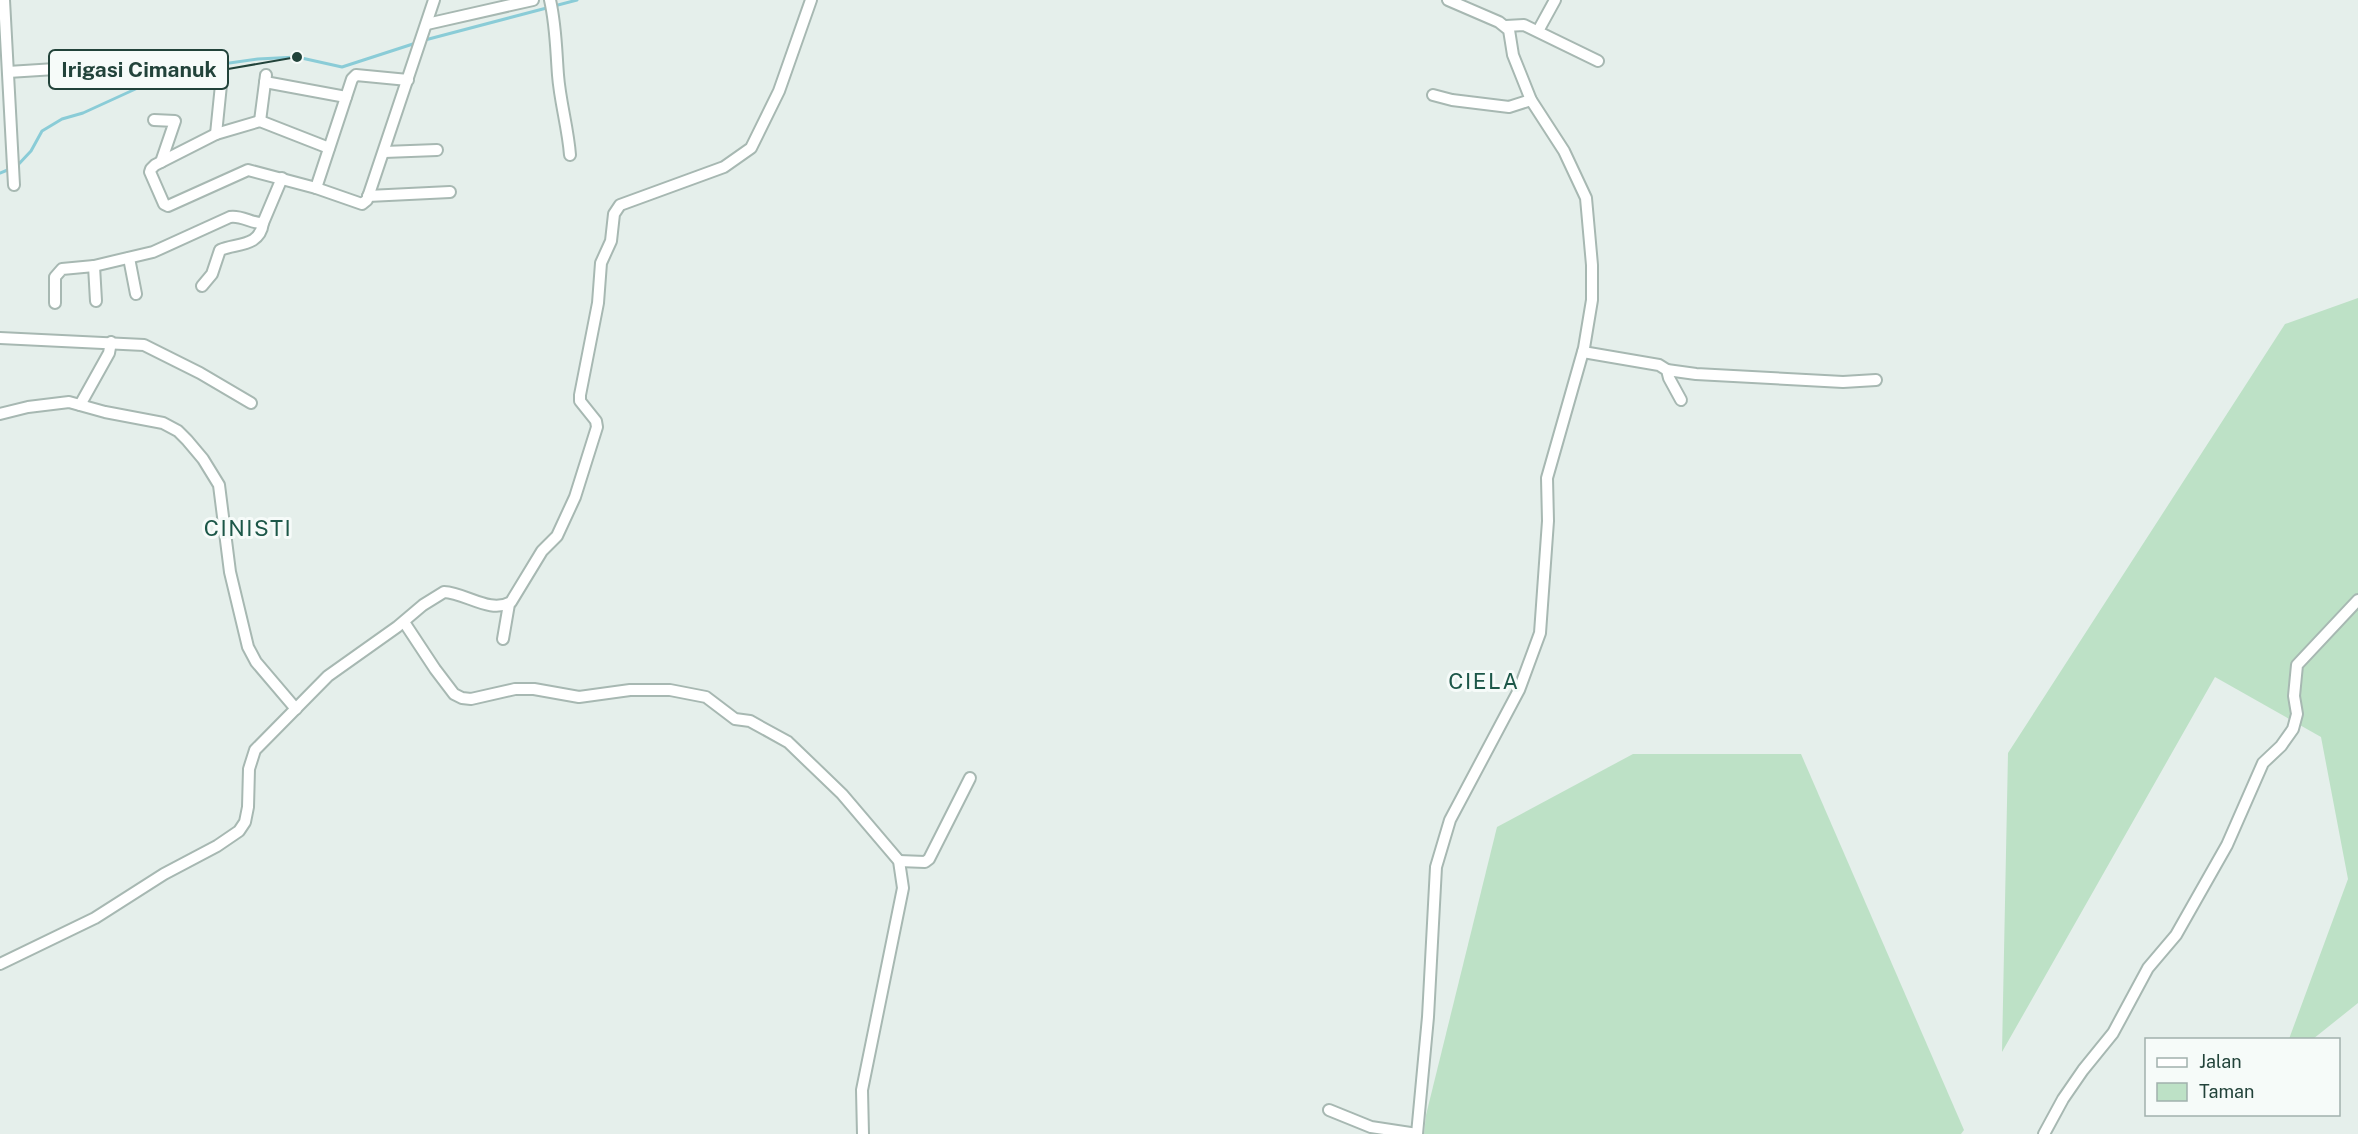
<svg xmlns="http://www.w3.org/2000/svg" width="2358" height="1134" viewBox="0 0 2358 1134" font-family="'Public Sans',sans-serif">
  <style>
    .green { fill: #bde1c6 }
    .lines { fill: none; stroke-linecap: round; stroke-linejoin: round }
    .stream { stroke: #8accd7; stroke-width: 3 }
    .street-casing { stroke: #a7b8b2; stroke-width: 14 }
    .street { stroke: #fff; stroke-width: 10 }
    .labels { text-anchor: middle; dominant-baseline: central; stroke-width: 6; stroke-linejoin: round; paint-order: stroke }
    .quarter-label { font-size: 22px; letter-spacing: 1.5px; fill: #1c5748; stroke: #f6fbf9 }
    .leader { fill: none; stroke: #22433a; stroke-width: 2 }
    .callout-dot { fill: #22433a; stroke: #f6fbf9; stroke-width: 2 }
    .callout { fill: #f6fbf9; stroke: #22433a; stroke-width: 2 }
    .callout-label { font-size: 21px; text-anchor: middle; font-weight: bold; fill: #22433a }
  </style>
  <rect width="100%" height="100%" fill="#e5efeb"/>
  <g class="green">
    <path d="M2358 298V1003L2313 1039H2289L2348 879 2321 737 2215 677 2002 1052 2008 753 2285 324Z"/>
    <path d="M1633 754H1801L1964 1130 1961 1134H1424L1426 1115 1497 827Z"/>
  </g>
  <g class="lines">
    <g class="stream">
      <path d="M425 40 577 0"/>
      <path d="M16 167 31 151 42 131 62 119 83 113 142 86 194 68 258 59 297 57 342 67 416 43"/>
      <path d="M0 173 10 169"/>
    </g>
    <g class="street-casing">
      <g id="street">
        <path d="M4 0 14 185"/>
        <path d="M550 0C556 26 556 49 558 75 560 102 568 128 570 155"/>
        <path d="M427 24 533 0"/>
        <path d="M1506 26 1524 25 1598 61"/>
        <path d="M1538 31 1555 0"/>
        <path d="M8 72 87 67"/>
        <path d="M265 82 346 97"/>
        <path d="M1433 95 1452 100 1509 107 1531 100"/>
        <path d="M154 120 175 121 161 162"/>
        <path d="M260 121 266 75"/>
        <path d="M216 134 222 75"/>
        <path d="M329 148 260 121 216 134 155 165 151 169 150 172 164 204 168 206 248 170 316 188 362 204 367 200 434 0"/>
        <path d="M384 152 437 150"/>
        <path d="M316 188 352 79 356 75 408 80"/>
        <path d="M368 196 450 192"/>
        <path d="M129 258 136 294"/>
        <path d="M94 266 96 301"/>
        <path d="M202 286 212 274 220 250C237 243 260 247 263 223"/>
        <path d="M55 303V277L62 269 94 266 153 252 230 217C242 215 252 224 263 223L282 178"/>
        <path d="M0 338 144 345 200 373 251 403"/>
        <path d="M1583 352 1659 365 1667 370 1669 378 1681 400"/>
        <path d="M1667 370 1696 374 1843 382 1876 380"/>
        <path d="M80 405 109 353 111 342"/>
        <path d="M0 414 28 407 69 402 105 412 163 423 178 431 187 440 203 459 219 485 230 572 248 647 256 662 296 709"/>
        <path d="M404 622 435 669 454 694 462 698 471 699 515 689H534L579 697 630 690H670L706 697 735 719 750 721 788 742 842 794 899 861 903 888 862 1090 863 1134"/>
        <path d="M503 639 509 604"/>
        <path d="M899 861 925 862 929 859 970 778"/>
        <path d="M0 964 95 918 164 874 217 846 239 831 245 822 248 807 249 769 255 750 328 676 397 627 423 605 444 592C466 593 490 614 511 602L542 551 557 536 575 497 597 427 596 421 580 401V395L598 303 601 263 611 241 614 214 620 205 724 167 751 148 779 91 811 0"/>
        <path d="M1329 1110 1371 1127 1417 1134 1428 1017 1436 867 1450 820 1519 690 1540 633 1548 521 1547 478 1584 348 1592 300V265L1586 198 1564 151 1531 100 1513 55 1509 30 1499 22 1448 0"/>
        <path d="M2044 1134 2063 1099 2083 1070 2113 1033 2148 968 2176 935 2227 845 2263 763 2281 746 2293 729 2297 714 2294 696 2297 665 2358 600"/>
      </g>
    </g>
    <use href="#street" class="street"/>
  </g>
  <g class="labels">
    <g class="quarter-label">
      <text x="248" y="528">CINISTI</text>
      <text x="1484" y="681">CIELA</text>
    </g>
  </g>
  <path class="leader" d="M297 57L228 69"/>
  <circle class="callout-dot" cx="297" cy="57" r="6"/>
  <rect class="callout" x="49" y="50" width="179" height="39" rx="6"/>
  <g class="callout-label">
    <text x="139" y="77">Irigasi Cimanuk</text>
  </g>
  <rect x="2145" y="1038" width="195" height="78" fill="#f6fbf9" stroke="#a1b1ad" stroke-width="1.5"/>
  <rect x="2157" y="1058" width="30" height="9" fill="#ffffff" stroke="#a1b1ad" stroke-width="1.5"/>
  <text x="2199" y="1068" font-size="18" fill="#22433a">Jalan</text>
  <rect x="2157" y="1083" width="30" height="18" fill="#bde1c6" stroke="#a1b1ad" stroke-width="1.5"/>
  <text x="2199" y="1098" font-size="18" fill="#22433a">Taman</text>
</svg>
